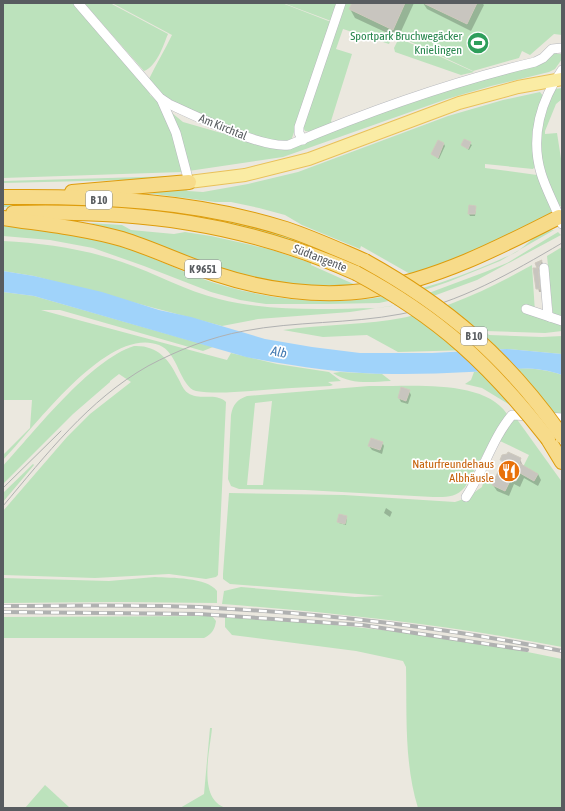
<svg xmlns="http://www.w3.org/2000/svg" width="565" height="811" viewBox="0 0 565 811" font-family="'Asap Condensed',sans-serif">
  <style>
    .green { fill: #bce2bc; fill-rule: evenodd }
    .water { fill: #a0d3fa }
    .shadow { fill: #0003 }
    .building { fill: #c8c5bf; stroke: #cfcabe }
    .lines { fill: none; stroke-linecap: round; stroke-linejoin: round }
    .minor-casing { stroke: #b5b7bc; stroke-width: 10 }
    .major-casing { stroke: #e9c15a; stroke-width: 14 }
    .highway-casing { stroke: #de9c0b; stroke-width: 16 }
    .minor { stroke: #fff; stroke-width: 9 }
    .major { stroke: #faeca4; stroke-width: 12 }
    .highway { stroke: #f7db8a; stroke-width: 14 }
    .tram { stroke: #b0b1b1; stroke-width: 1 }
    .rail-casing { stroke: #b0b1b1; stroke-width: 4 }
    .rail { stroke: #fff; stroke-width: 2.5; stroke-dasharray: 8; stroke-linecap: butt }
    .highway-bridge-casing { stroke: #de9c0b; stroke-width: 16; stroke-linecap: butt }
    .highway-bridge { stroke: #f7db8a; stroke-width: 14 }
    .labels { text-anchor: middle; dominant-baseline: central; stroke-width: 3.5; stroke-linejoin: round; paint-order: stroke }
    .shield { fill: #fff; stroke: #8a8d90; stroke-width: 1 }
    .shield-label { font-size: 11px; font-weight: bold; fill: #585c60 }
    .leisure-label { font-size: 12px; fill: #27864d; stroke: #fff; text-anchor: end }
    .street-label { font-size: 12px; fill: #585c60; stroke: #fff }
    .food-label { font-size: 12px; fill: #c56008; stroke: #fff; text-anchor: end }
    .water-label { font-size: 13px; font-style: italic; fill: #427ab2; stroke: #fff }
  </style>
  <rect width="100%" height="100%" fill="#ebe8df"/>
  <g class="green">
    <path d="M3 3H73L149 89 150 95 183 122 273 148 365 119 554 52 557 51V54H561L562 59 555 69 549 72 491 86 447 99 283 157 182 172 3 178Z"/>
    <path d="M84 3H110L168 34C163 46 157 66 144 71Z"/>
    <path d="M112 3H282L331 22 291 141 278 144 197 114 164 97 149 79C156 64 165 50 172 35Z"/>
    <path d="M283 3H338L331 21Z"/>
    <path d="M343 3H562V35L554 34 530 55 522 51 519 58 473 71 381 28 393 34 389 44 343 29 336 49 352 54 331 121 333 124 311 132 305 131 302 125Z"/>
    <path d="M399 38 474 72 461 75 395 52 394 48Z"/>
    <path d="M562 88V99L556 104 545 131V134L557 133 562 165V207C555 204 552 193 550 186 535 146 539 127 555 89Z"/>
    <path d="M540 92 543 96 536 165 533 169 485 164V168L537 175 551 206V214L501 243 412 275 361 246 360 249 302 225 285 215 259 208 231 202H215L139 192 183 188 188 191 203 192 248 184 298 172 448 116 503 100Z"/>
    <path d="M178 176 127 180 3 183V181Z"/>
    <path d="M3 202C107 199 216 208 314 245 324 249 346 256 352 263L331 254V255C223 213 117 207 3 207Z"/>
    <path d="M90 223 122 225 131 230 174 234 185 232 211 236 269 249 311 263V265L358 286H297L232 274 124 233Z"/>
    <path d="M3 226C41 229 77 233 113 244 143 252 171 267 200 278 244 294 292 302 339 301 394 300 449 282 499 260 505 257 512 255 518 251 528 244 540 230 554 230L500 261 448 282 398 299 379 303 327 304H266L240 300 211 292 144 266 93 248 50 240 3 236Z"/>
    <path d="M558 232 561 235 477 280 417 302 350 312 258 319 222 326 34 276 3 271V241C44 243 84 249 122 262 155 273 186 291 219 299 271 312 324 309 377 308L392 306 410 300 485 272 507 263Z"/>
    <path d="M562 247V318L553 315 547 256Z"/>
    <path d="M532 265 535 313 562 324V331L545 333 485 331 489 335 542 337 562 336V354L507 349 398 352 367 335 323 337 283 330C319 325 354 325 390 320 441 312 487 290 532 265Z"/>
    <path d="M3 292 34 296 213 347 203 351 60 310H41L227 360 231 353 277 364 329 372 341 381 328 382 333 385 330 386C303 387 277 389 251 391 233 392 214 394 196 391 180 387 178 352 159 345 108 325 35 427 3 460V455L30 428 32 400H3Z"/>
    <path d="M134 346C157 345 169 359 178 378 181 383 183 390 188 393 199 401 216 392 226 402L218 575 216 577 206 579 169 574 95 578 3 575V511L67 437 90 414 131 382 119 374 110 381V382L73 414 3 484V466C35 431 90 360 134 346Z"/>
    <path d="M503 368C523 368 543 368 562 375V414H552L521 372 484 376 510 405 482 388 465 384 471 380 474 372Z"/>
    <path d="M340 372 382 374 391 381C370 382 351 385 333 373Z"/>
    <path d="M369 386C407 387 484 378 507 414V416L490 442 465 487C456 498 446 497 433 497L305 490 239 489 231 486 228 479 231 415C233 404 237 400 247 396ZM272 401 263 485H247L255 403Z"/>
    <path d="M516 418 562 482V647C449 625 336 613 222 604L224 591 241 587 355 597 384 596 230 584 223 579V574L229 493 344 495 455 502C466 499 473 493 482 487L484 479 505 491 511 479 516 481 529 455 500 441 499 437Z"/>
    <path d="M33 464 34 465 3 502V493Z"/>
    <path d="M155 577C171 578 207 577 217 591V603L118 602 3 603V578L109 581Z"/>
    <path d="M212 616 216 621C215 629 212 634 204 638H3V617Z"/>
    <path d="M225 617C338 623 451 635 562 659V808H418C404 763 407 714 406 667L403 661 356 651 232 635 225 627Z"/>
    <path d="M210 728H212C210 751 197 799 226 808H180L204 794Z"/>
    <path d="M45 785 70 808H25Z"/>
  </g>
  <path class="water" d="M3 271 34 276 102 292 159 310 191 317 265 339 312 347 360 353H432L507 349 562 354V375C530 363 502 371 469 372 447 373 425 374 403 374 349 375 298 367 246 357L34 296 3 292Z"/>
  <g class="shadow">
    <path d="M353 3H414L398 38 355 18 350 9Z"/>
    <path d="M423 3H482L484 5 471 31 427 9Z"/>
    <path d="M464 140 472 145 469 150 462 145Z"/>
    <path d="M444 144 445 146 439 159 432 154Z"/>
    <path d="M476 207 475 216H470L469 214Z"/>
    <path d="M542 261 543 264 539 272 541 292H539L534 269 539 268 536 264Z"/>
    <path d="M409 391 411 395 408 404 401 402 399 398Z"/>
    <path d="M382 442 384 446 382 454 372 450 369 446Z"/>
    <path d="M520 459 523 466 538 474 541 480 538 486 524 478 520 487 514 484 509 496 497 491 493 485 503 464 501 460Z"/>
    <path d="M386 508 392 512 390 517 384 513Z"/>
    <path d="M340 515 347 517 346 525 339 523Z"/>
  </g>
  <g class="building">
    <path d="M352 3H405L393 30 349 9Z"/>
    <path d="M423 3H477L467 24Z"/>
    <path d="M464 139 471 142 468 149 461 145Z"/>
    <path d="M438 140 444 143 438 158 431 154Z"/>
    <path d="M469 205 476 206 475 214H468Z"/>
    <path d="M542 260 538 268 540 289H536L533 268H537L535 263Z"/>
    <path d="M401 387 410 390 406 401 398 398Z"/>
    <path d="M371 438 383 442 380 450 368 446Z"/>
    <path d="M508 452 521 458 519 463 538 474 534 481 520 473 516 481 511 479 505 491 492 485 503 461 500 460 502 455 507 454Z"/>
    <path d="M339 514 347 516 345 524 337 522Z"/>
  </g>
  <g class="lines">
    <g class="minor-casing">
      <g id="minor">
        <path d="M78 3 160 98 169 104C195 116 263 149 289 145 369 111 451 82 535 62L543 58 552 49 562 48"/>
        <path d="M562 70C541 100 530 136 541 173 546 190 556 207 562 224"/>
        <path d="M161 99 176 133 189 182"/>
        <path d="M303 140 299 133V127L341 3"/>
        <path d="M544 268 548 315 550 317 562 321"/>
        <path d="M526 309 550 317"/>
        <path d="M545 417 562 418"/>
        <path d="M466 497C484 470 492 439 512 415L532 416"/>
      </g>
    </g>
    <g class="major-casing">
      <path id="major" d="M189 182 245 175 309 159 459 103 518 87 562 79"/>
    </g>
    <g class="highway-casing">
      <g id="highway">
        <path d="M72 192 189 182"/>
        <path d="M3 197C97 196 195 200 286 229 313 238 339 250 365 261"/>
        <path d="M13 213C138 210 242 222 356 273"/>
        <path d="M3 218C42 224 84 228 122 239 154 249 184 264 216 274 264 290 320 298 371 290 438 279 500 247 559 217"/>
        <path d="M548 439 562 462"/>
      </g>
    </g>
    <use href="#minor" class="minor"/>
    <use href="#major" class="major"/>
    <use href="#highway" class="highway"/>
    <g class="tram">
      <path d="M3 488 61 431"/>
      <path d="M3 506C46 455 88 400 148 366 178 350 211 337 244 331 296 321 349 324 401 314 459 303 511 273 562 243"/>
    </g>
    <g class="rail-casing">
      <g id="rail">
        <path d="M3 606C73 606 144 604 215 608 331 614 447 628 562 651"/>
        <path d="M3 612 199 614 362 625 527 650"/>
      </g>
    </g>
    <use href="#rail" class="rail"/>
    <g class="highway-bridge-casing">
      <g id="highway-bridge">
        <path d="M365 261C448 307 507 358 562 436"/>
        <path d="M356 273C440 318 490 365 548 439"/>
      </g>
    </g>
    <use href="#highway-bridge" class="highway-bridge"/>
  </g>
  <defs>
    <g id="stadium-disc" transform="scale(1.15)"><circle r="9.5" fill="#2e9e5b" stroke="#fff"/><path d="M0-5a6.5 5 0 1 0 0 10a6.5 5 0 1 0 0-10ZM-3.5-1.8h7v3.6h-7Z" fill="#fff"/></g>
    <g id="restaurant-disc" transform="scale(1.15)"><circle r="9.5" fill="#e8710a" stroke="#fff"/><path d="M-5-6h1v4h1v-4h1v4h1v-4h1v5L-1.5 .5V6h-2V.5L-5-1ZM5-6V6H3V1.5H1.5Q1.5-4 5-6Z" fill="#fff"/></g>
  </defs>
  <g fill-rule="evenodd">
    <use href="#stadium-disc" x="478" y="43"/>
    <use href="#restaurant-disc" x="509" y="471"/>
  </g>
  <g class="labels">
    <g class="shield">
      <rect x="86" y="191" width="26" height="18" rx="3"/>
      <rect x="185" y="260" width="36" height="18" rx="3"/>
      <rect x="461" y="327" width="26" height="18" rx="3"/>
    </g>
    <g class="shield-label">
      <text x="99" y="200">B 10</text>
      <text x="203" y="269">K 9651</text>
      <text x="474" y="336">B 10</text>
    </g>
    <g class="leisure-label">
      <text x="462" y="36">Sportpark Bruchwegäcker<tspan x="462" dy="14">Knielingen</tspan></text>
    </g>
    <g class="street-label">
      <text transform="translate(223 127) rotate(22)">Am Kirchtal</text>
      <text transform="translate(320 258) rotate(21)">Südtangente</text>
    </g>
    <g class="food-label">
      <text x="494" y="464">Naturfreundehaus<tspan x="494" dy="14">Albhäusle</tspan></text>
    </g>
    <g class="water-label">
      <text transform="translate(279 352) rotate(12)">Alb</text>
    </g>
  </g>
  <rect width="565" height="811" fill="none" stroke="#585c60" stroke-width="8"/>
</svg>
